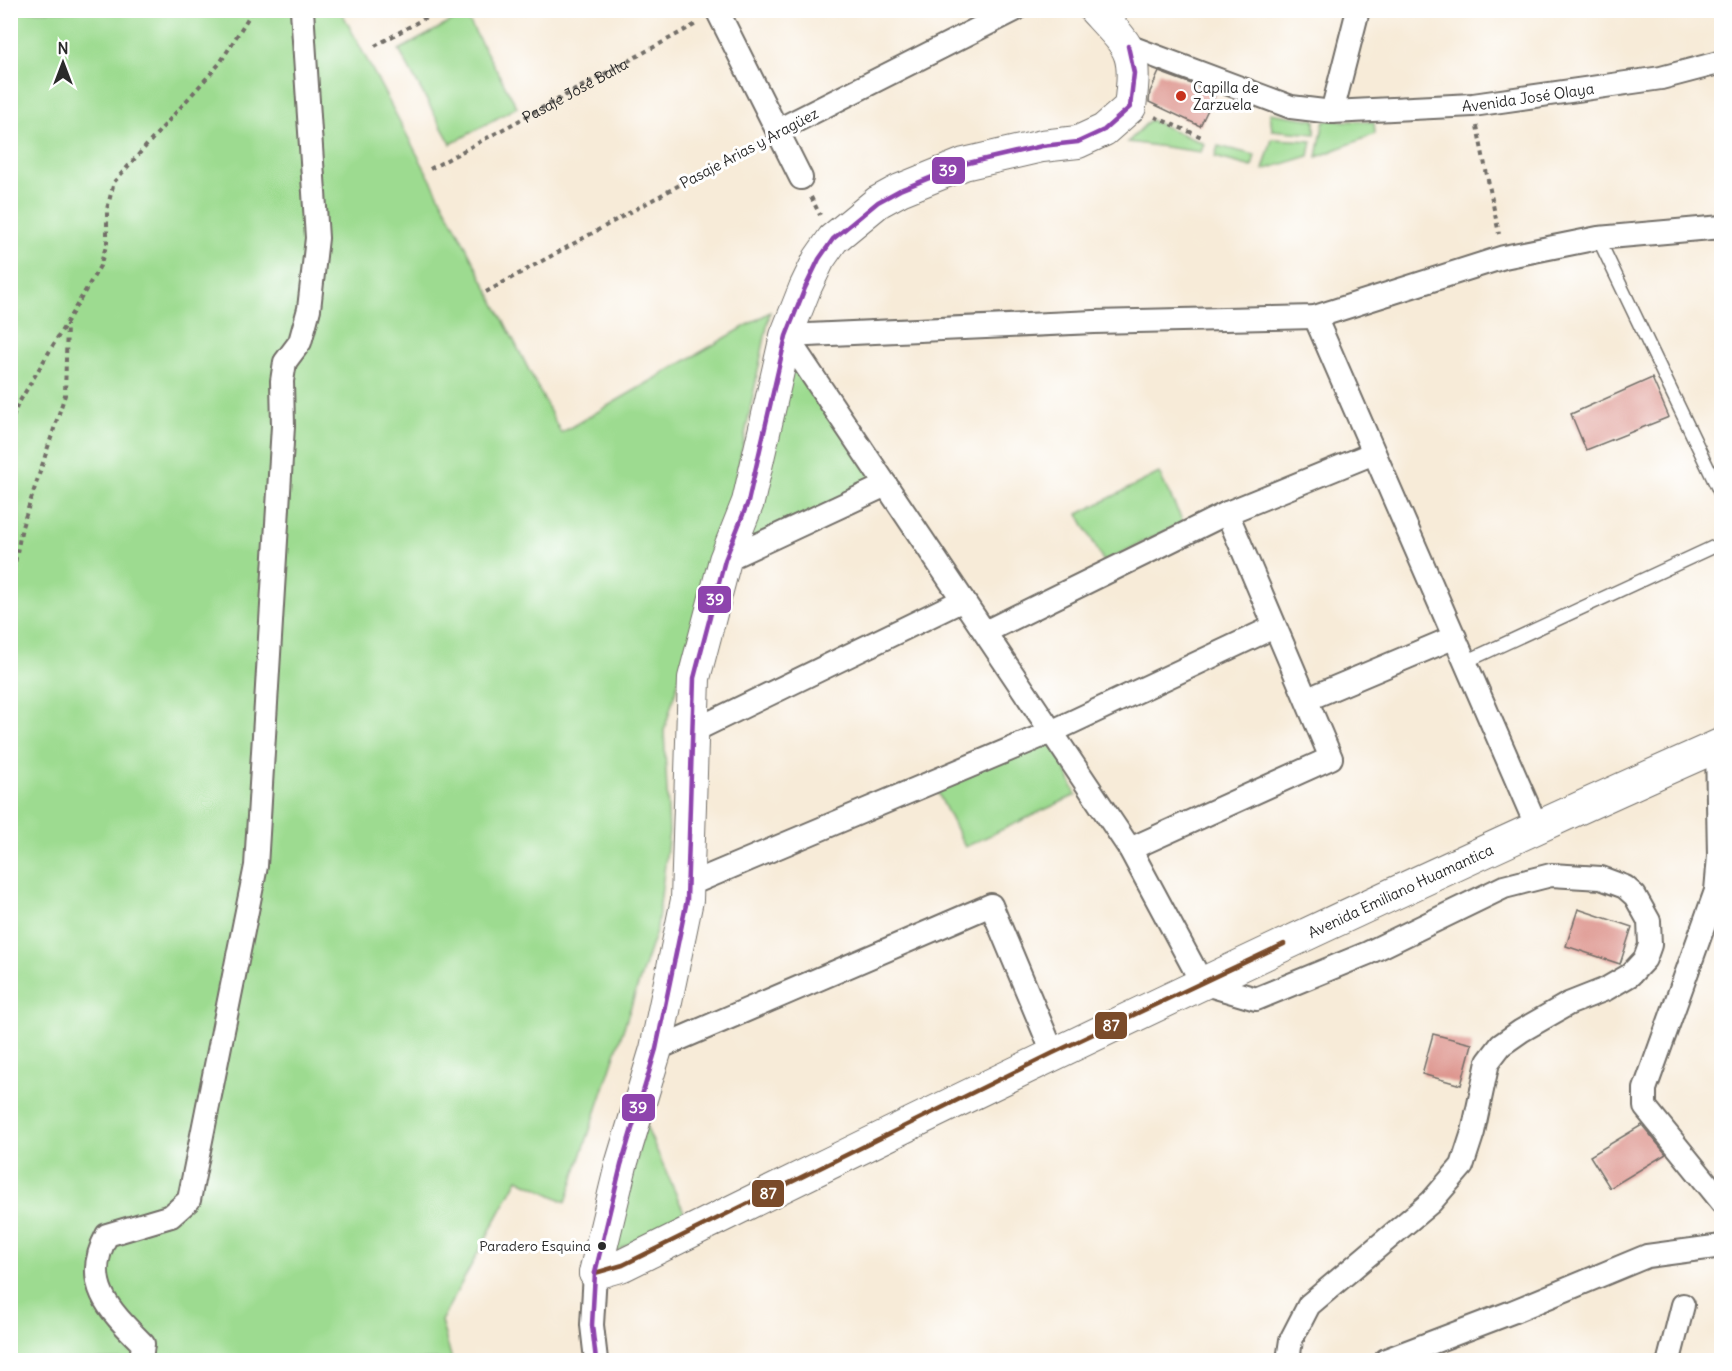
<svg xmlns="http://www.w3.org/2000/svg" width="1732" height="1371" viewBox="0 0 1732 1371" font-family="Delius,sans-serif">
  <style>
    .green { fill: #9ddb90; stroke: #64835e; stroke-width: 1.5 }
    .building { fill: #de9790 }
    .lines { fill: none; stroke-linecap: round; stroke-linejoin: round }
    .lane-casing { stroke: #726e68; stroke-width: 15 }
    .street-casing { stroke: #726e68; stroke-width: 26 }
    .secondary-casing { stroke: #726e68; stroke-width: 34 }
    .path { stroke: #726e68; stroke-width: 4; stroke-dasharray: 4.5 4.5; stroke-linecap: butt }
    .lane { stroke: #fff; stroke-width: 12 }
    .street { stroke: #fff; stroke-width: 22 }
    .secondary { stroke: #fff; stroke-width: 32 }
    .bus-1-casing { stroke: #fff; stroke-width: 9 }
    .bus-2-casing { stroke: #fff; stroke-width: 9 }
    .bus-1 { stroke: #7a4b2a; stroke-width: 4.5 }
    .bus-2 { stroke: #8e44ad; stroke-width: 4.5 }
    .poi-dot { fill: #c8321e; stroke: #fff; stroke-width: 2 }
    .bus-dot { fill: #2b2b2b; stroke: #fff; stroke-width: 2 }
    .labels { text-anchor: middle; dominant-baseline: central; stroke-width: 6; stroke-linejoin: round; paint-order: stroke }
    .bus-label { font-size: 14px; fill: #2b2b2b; stroke: #fff; text-anchor: end }
    .poi-label { font-size: 15px; fill: #2b2b2b; stroke: #fff; text-anchor: start }
    .street-label { font-size: 15px; fill: #2b2b2b; stroke: #fff }
    .line-badge { stroke: #fff; stroke-width: 2 }
    .badge-label { font-size: 16px; text-anchor: middle; font-weight: bold; fill: #fff }
  </style>
  <rect width="100%" height="100%" fill="#fff"/>
  <filter id="ink" filterUnits="userSpaceOnUse"><feTurbulence type="fractalNoise" baseFrequency=".0167" numOctaves="2"/><feDisplacementMap in="SourceGraphic" scale="12" xChannelSelector="R" yChannelSelector="G"/><feConvolveMatrix kernelMatrix="1 2 1 2 8 2 1 2 1" color-interpolation-filters="sRGB"/></filter>
  <filter id="wash" filterUnits="userSpaceOnUse"><feTurbulence type="fractalNoise" baseFrequency=".008" numOctaves="4" result="noise"/><feDisplacementMap in="SourceGraphic" scale="24" xChannelSelector="R" yChannelSelector="G"/><feGaussianBlur stdDeviation="1.35" result="paint"/><feColorMatrix in="noise" values="0 0 0 0 0 0 0 0 0 0 0 0 0 0 0 0 0 1.4 0 .05"/><feComposite in="paint" operator="in"/></filter>
  <g filter="url(#wash)">
    <rect width="100%" height="100%" fill="#f7ebd8"/>
    <g class="green">
      <path d="M10 11H341L460 235 561 433 770 312 734 489 664 731 669 832 657 928 566 1202 518 1179 441 1321 452 1360H11Z"/>
      <path d="M465 14 517 107 451 144 399 50Z"/>
      <path d="M1270 113 1315 120V134L1272 130Z"/>
      <path d="M1150 120 1204 144 1201 152 1128 142Z"/>
      <path d="M1324 120 1374 122 1375 134 1317 157Z"/>
      <path d="M1272 139 1312 141 1309 156 1263 170Z"/>
      <path d="M1218 146 1255 155 1252 167 1215 157Z"/>
      <path d="M786 336 886 485 725 560Z"/>
      <path d="M1159 473 1183 522 1104 562 1078 514Z"/>
      <path d="M1051 732 1076 795 965 847 935 787Z"/>
      <path d="M645 1124 684 1212 612 1254Z"/>
    </g>
    <g id="blocks">
      <g class="building">
        <path d="M1159 72 1216 93 1200 126 1149 102 1150 92Z"/>
        <path d="M1652 378 1669 417 1586 450 1571 414Z"/>
        <path d="M1578 909 1632 927 1620 964 1566 946Z"/>
        <path d="M1433 1034 1472 1044 1461 1085 1422 1074Z"/>
        <path d="M1642 1125 1666 1154 1610 1188 1590 1156Z"/>
      </g>
    </g>
  </g>
  <g filter="url(#ink)">
    <use href="#blocks" fill-opacity="0" stroke="#726e68" stroke-width="1.5"/>
    <g class="lines">
      <g class="lane-casing">
        <g id="lane">
          <path d="M1598 238 1722 497"/>
          <path d="M1465 662 1722 543"/>
        </g>
      </g>
      <g class="street-casing">
        <g id="street">
          <path d="M717 10 801 178"/>
          <path id="s2" d="M1128 46 1291 107 1332 112 1473 105 1661 78 1722 62"/>
          <path d="M1332 112 1358 10"/>
          <path d="M778 130 1015 10"/>
          <path d="M1315 317 1537 827"/>
          <path d="M786 336 1130 849 1202 983 1256 999 1368 953 1504 887 1551 875 1601 878 1625 887 1635 896 1649 921 1650 945 1645 959 1630 975 1606 989 1568 1004 1521 1031 1501 1045 1488 1062 1473 1132 1462 1166 1431 1202 1309 1305 1291 1340 1288 1360"/>
          <path d="M786 336 1094 322 1315 317 1504 257 1598 238 1722 227"/>
          <path d="M725 560 886 485"/>
          <path d="M985 632 1227 513 1374 453"/>
          <path d="M1308 699 1455 637"/>
          <path d="M693 731 963 600"/>
          <path d="M1717 746 1719 856 1716 891 1645 1089V1107L1722 1202"/>
          <path d="M1130 849 1331 758 1227 513"/>
          <path d="M688 885 1051 732 1274 627"/>
          <path d="M656 1049 991 905 1053 1053"/>
          <path d="M595 1273 592 1325 596 1360"/>
          <path d="M141 1360 143 1344C109 1310 81 1283 107 1235L171 1216 189 1200 256 866 283 426 282 381 285 362 300 342 309 309 317 238 302 10"/>
          <path d="M1386 1360 1512 1312 1647 1256 1722 1246"/>
          <path d="M1669 1360 1683 1305"/>
        </g>
      </g>
      <g class="secondary-casing">
        <g id="secondary">
          <path d="M595 1273 621 1165 656 1049 687 900 694 678 725 560 748 502 786 336 805 288 819 259 833 239 878 202 900 190 964 164 1042 146 1078 142 1104 130 1130 107C1137 51 1132 50 1095 10"/>
          <path id="s3" d="M595 1273 623 1265C986 1085 1351 909 1722 744"/>
        </g>
      </g>
      <g class="path">
        <path d="M375 46 439 10"/>
        <path d="M1155 117 1204 138"/>
        <path d="M1477 126 1499 234"/>
        <path id="s1" d="M430 169 698 23"/>
        <path d="M811 197 820 215"/>
        <path d="M486 292 759 141"/>
        <path d="M10 426 17 406 100 266 107 243V209L114 182 220 63 253 10"/>
        <path d="M10 588 22 527 65 395 67 324"/>
      </g>
      <use href="#lane" class="lane"/>
      <use href="#street" class="street"/>
      <use href="#secondary" class="secondary"/>
      <g class="bus-1-casing">
        <path id="bus-1" d="M595 1273 623 1265 1053 1053 1284 944"/>
      </g>
      <g class="bus-2-casing">
        <path id="bus-2" d="M596 1360 592 1325 595 1273 621 1165 656 1049 687 900 694 678 725 560 748 502 786 336 805 288 819 259 833 239 878 202 900 190 964 164 1042 146 1078 142 1104 130 1130 107 1134 73 1128 46"/>
      </g>
      <use href="#bus-1" class="bus-1"/>
      <use href="#bus-2" class="bus-2"/>
    </g>
  </g>
  <circle class="poi-dot" cx="1181" cy="96" r="6"/>
  <circle class="bus-dot" cx="602" cy="1246" r="5"/>
  <g class="labels">
    <g class="bus-label">
      <text x="591" y="1246">Paradero Esquina</text>
    </g>
    <g class="poi-label">
      <text x="1193" y="87">Capilla de<tspan x="1193" dy="17">Zarzuela</tspan></text>
    </g>
    <g class="street-label">
      <text stroke="none"><textPath href="#s1" startOffset="165">Pasaje José Balta</textPath></text>
      <text stroke="none"><textPath href="#s2" startOffset="412">Avenida José Olaya</textPath></text>
      <text transform="translate(749 148) rotate(-28)">Pasaje Arias y Aragüez</text>
      <text stroke="none"><textPath href="#s3" startOffset="892">Avenida Emiliano Huamantica</textPath></text>
    </g>
  </g>
  <g class="line-badge">
    <rect x="931" y="156" width="35" height="29" rx="6" fill="#8e44ad"/>
    <rect x="697" y="585" width="35" height="29" rx="6" fill="#8e44ad"/>
    <rect x="1094" y="1011" width="34" height="29" rx="6" fill="#7a4b2a"/>
    <rect x="621" y="1093" width="35" height="29" rx="6" fill="#8e44ad"/>
    <rect x="751" y="1179" width="34" height="29" rx="6" fill="#7a4b2a"/>
  </g>
  <g class="badge-label">
    <text x="948" y="176">39</text>
    <text x="715" y="605">39</text>
    <text x="1111" y="1031">87</text>
    <text x="638" y="1113">39</text>
    <text x="768" y="1199">87</text>
  </g>
  <rect width="1732" height="1371" fill="none" stroke="#fff" stroke-width="36"/>
  <g transform="translate(63 63)" stroke="#ffffff" stroke-width="4.5" paint-order="stroke">
  <path d="M0-4.5L10 22L0 15L-10 22Z" fill="#2b2b2b"/>
  <text y="-9" font-size="16" font-weight="bold" text-anchor="middle" fill="#2b2b2b">N</text>
  </g>
</svg>
